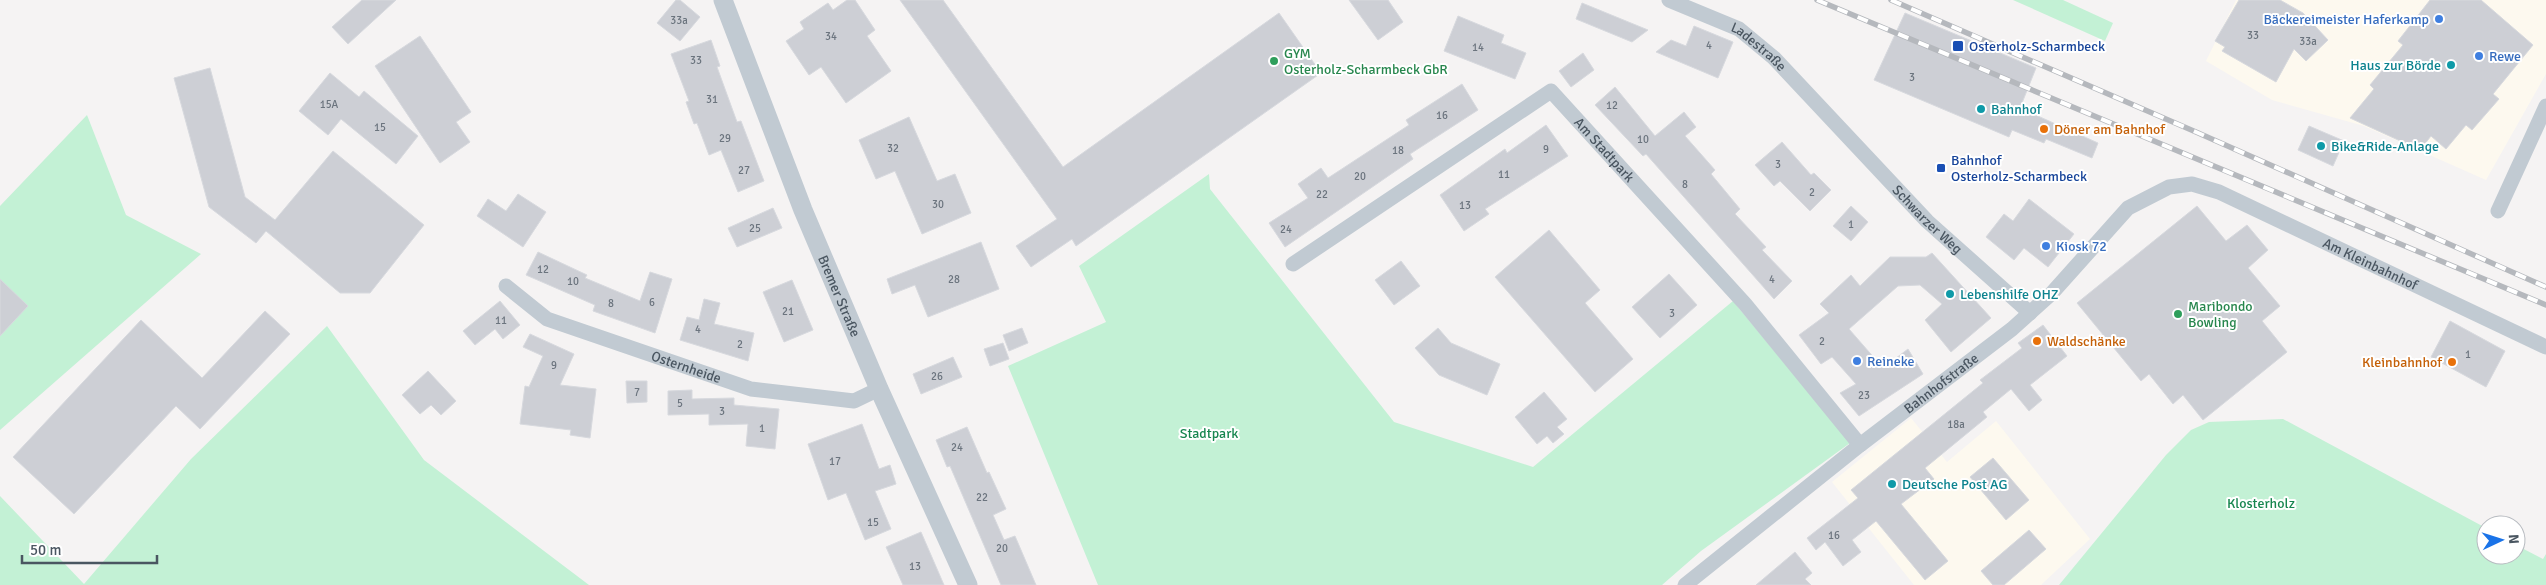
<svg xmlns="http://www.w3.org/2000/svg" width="2546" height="585" viewBox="0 0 2546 585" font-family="Signika,sans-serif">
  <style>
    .commercial { fill: #fdf9ef }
    .green { fill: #c3f1d5 }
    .building { fill: #cdcfd5; stroke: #d7d9de }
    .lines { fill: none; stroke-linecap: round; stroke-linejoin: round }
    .minor { stroke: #c1cad2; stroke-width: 15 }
    .tertiary { stroke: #c1cad2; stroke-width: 19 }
    .rail-casing { stroke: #b5b8bd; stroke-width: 5.5 }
    .rail { stroke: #fff; stroke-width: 4; stroke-dasharray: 11; stroke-linecap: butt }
    .shop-dot { fill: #3f7fe0; stroke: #fff; stroke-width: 2 }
    .transit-dot { fill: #1a4fb4; stroke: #fff; stroke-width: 2 }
    .leisure-dot { fill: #2e9e5b; stroke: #fff; stroke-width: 2 }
    .culture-dot { fill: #0f9aa8; stroke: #fff; stroke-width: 2 }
    .food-dot { fill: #e8710a; stroke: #fff; stroke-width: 2 }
    .labels { text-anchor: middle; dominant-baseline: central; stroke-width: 4; stroke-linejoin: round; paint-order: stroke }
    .number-label { font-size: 11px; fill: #6b747e }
    .shop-label { font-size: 14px; fill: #366cbe; stroke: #fff; text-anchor: start }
    .transit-label { font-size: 14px; fill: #164399; stroke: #fff; text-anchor: start }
    .street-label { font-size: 14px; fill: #4a5661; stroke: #fff }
    .leisure-label { font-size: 14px; fill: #27864d; stroke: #fff; text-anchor: start }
    .culture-label { font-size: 14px; fill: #0d838f; stroke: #fff; text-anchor: start }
    .food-label { font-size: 14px; fill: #c56008; stroke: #fff; text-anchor: start }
    .park-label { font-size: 14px; fill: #17864f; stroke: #fff }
  </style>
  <rect width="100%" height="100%" fill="#f5f3f3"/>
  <g class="commercial">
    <path d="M2236 0H2546V74L2486 180 2364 126 2272 100 2206 61Z"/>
    <path d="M1911 418 1947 462 1996 421 2090 539 2041 585H1914L1832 482Z"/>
  </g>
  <g class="green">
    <path d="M2013 0H2063L2113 23 2105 41Z"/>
    <path d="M87 115 126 215 201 254 0 430V206Z"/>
    <path d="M1209 174 1210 189 1394 422 1533 467 1733 301 1850 443 1701 551 1662 585H1098L1008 366 1106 322 1079 266Z"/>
    <path d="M327 326 424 460 589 585H0V496L84 584 191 459Z"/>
    <path d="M2283 419 2486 528V555H2516V545L2543 559 2546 554V585H2059L2166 455 2191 430 2209 422Z"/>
  </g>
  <g class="building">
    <path d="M362 0H396L348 44 332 27Z"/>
    <path d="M676 0H680L700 17 680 41 657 23Z"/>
    <path d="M847 0H855L875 30 867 36 891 71 846 103 821 67 809 75 786 41 804 29 800 22 828 3 833 10Z"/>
    <path d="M900 0H943L1063 167 1279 13 1321 73 1076 246 1072 239 1031 267 1016 246 1057 219Z"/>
    <path d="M1349 0H1388L1403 22 1378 40Z"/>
    <path d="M2239 0H2280L2303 13 2328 40 2306 61 2294 49 2276 82 2222 51 2225 47 2215 41Z"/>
    <path d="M2430 0H2481L2533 45 2493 94 2499 99 2472 130 2466 125 2446 149 2431 136 2420 150 2350 118 2374 89 2370 85 2403 45 2398 41Z"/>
    <path d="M1582 3 1648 30 1632 42 1576 19Z"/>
    <path d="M1905 13 2036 68 2020 108 2098 143 2092 158 2046 139 2044 143 2012 130 2009 137 1874 80Z"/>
    <path d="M1458 16 1504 35 1501 43 1526 53 1515 79 1444 51Z"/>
    <path d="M1694 26 1733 42 1718 78 1656 52 1671 40 1686 46Z"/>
    <path d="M420 36 471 112 456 122 470 142 440 163 375 66Z"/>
    <path d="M711 40 720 66 717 67 737 122 741 121 764 181 738 192 721 150 709 155 697 123 694 124 686 102 689 101 671 54Z"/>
    <path d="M1583 53 1594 70 1571 87 1559 71Z"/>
    <path d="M210 68 245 197 275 220 333 151 424 225 370 293H340L266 231 256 243 209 207 174 78Z"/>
    <path d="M330 73 359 97 364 91 418 136 396 164 341 119 328 135 299 111Z"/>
    <path d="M1462 84 1478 110 1410 154 1413 159 1285 247 1269 223 1308 198 1298 184 1321 168 1328 178 1409 125 1406 120Z"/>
    <path d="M1615 87 1655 136 1684 112 1696 127 1685 136 1715 170 1711 174 1740 209 1735 214 1766 247 1762 250 1792 281 1774 299 1646 154 1643 156 1595 105Z"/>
    <path d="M909 117 937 181 955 174 971 213 922 234 895 171 876 179 859 140Z"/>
    <path d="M1546 125 1568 156 1485 209 1489 214 1464 231 1440 195 1505 149 1507 153Z"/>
    <path d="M2309 126 2344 141 2333 166 2298 150Z"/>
    <path d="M1782 142 1811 175 1814 173 1831 190 1810 211 1780 181 1774 186 1755 165Z"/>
    <path d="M518 194 546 212 523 247 477 216 488 199 506 211Z"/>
    <path d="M2029 199 2074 234 2048 267 2024 248 2014 260 1986 237 2004 214 2013 221Z"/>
    <path d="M1851 206 1868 222 1851 241 1833 226Z"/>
    <path d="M2197 206 2226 241 2247 225 2268 250 2248 268 2280 306 2262 321 2287 352 2203 420 2183 395 2173 404 2149 374 2141 381 2077 303Z"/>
    <path d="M773 208 782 228 737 247 728 228Z"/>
    <path d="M1549 230 1600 290 1585 303 1633 359 1595 392 1495 277Z"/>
    <path d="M981 242 999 289 928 317 915 285 892 294 887 279Z"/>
    <path d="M538 252 587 275 585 278 640 301 650 272 672 279 655 333 593 311 595 305 526 275Z"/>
    <path d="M1932 253 1991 318 1951 352 1925 320 1942 304 1920 285 1898 286 1849 329 1883 368 1908 349 1923 374 1859 416 1840 393 1856 384 1832 357 1821 364 1799 335 1829 313 1820 304 1851 275 1860 286 1890 257H1926Z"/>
    <path d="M1401 261 1420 286 1394 305 1375 280Z"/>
    <path d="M1669 274 1697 305 1660 338 1632 307Z"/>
    <path d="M0 279 28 306 0 336Z"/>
    <path d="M792 280 813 330 784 342 763 292Z"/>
    <path d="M704 299 720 303 714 324 754 333 748 361 680 340 687 317 699 320Z"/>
    <path d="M500 301 520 325 503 339 495 329 475 345 463 331Z"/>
    <path d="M265 311 290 334 200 429 176 406 74 514 13 457 141 320 202 378Z"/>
    <path d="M2450 321 2505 351 2486 387 2431 357Z"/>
    <path d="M2043 325 2067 356 2030 385 2042 400 2029 411 2011 389 1983 412 1987 417 1925 468 1934 479 1901 504 1948 561 1925 580 1876 521 1852 540 1861 552 1843 566 1825 542 1816 550 1807 538 1858 498 1851 490 1983 383 1980 380 2022 348 2018 343Z"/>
    <path d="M1022 328 1028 343 1009 351 1003 335Z"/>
    <path d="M1438 328 1451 343 1500 364 1487 395 1439 375 1415 348Z"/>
    <path d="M530 334 574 354 560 385 596 389 590 438 570 435 571 430 520 424 525 386 529 387 543 356 523 347Z"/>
    <path d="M1003 343 1009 359 990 366 984 349Z"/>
    <path d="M953 357 962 377 921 394 913 374Z"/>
    <path d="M428 371 456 401 441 415 431 405 420 414 402 395Z"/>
    <path d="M626 381H647V402L627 403Z"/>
    <path d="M692 390V399L734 398V405L779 409 775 449 746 446 748 424 709 425V414L668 415V391Z"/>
    <path d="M1544 392 1567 419 1557 427 1564 434 1553 443 1547 436 1537 444 1515 417Z"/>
    <path d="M862 424 879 469 890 465 896 484 875 491 891 529 865 540 846 493 828 500 808 444Z"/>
    <path d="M967 427 987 473 989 472 1006 509 993 515 1004 540 1015 536 1036 585H1001L950 466 947 467 936 440Z"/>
    <path d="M1993 458 2029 500 2006 520 1970 477Z"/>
    <path d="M2029 530 2046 549 2004 585H1993L1981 571Z"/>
    <path d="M921 532 944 585H903L886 547Z"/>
    <path d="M1795 552 1812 573 1805 579 1811 585H1756Z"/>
  </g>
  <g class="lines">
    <g class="minor">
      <path id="s1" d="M1669 0 1739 29 1774 58 1927 221 2030 313"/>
      <path d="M2498 211 2546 106"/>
      <path id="s2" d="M1293 264 1551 91 1745 304 1860 445"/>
      <path id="s3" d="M506 286 547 319 751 389 854 401 879 389"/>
      <path id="s4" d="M1685 585 1860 445 2012 329 2052 293 2128 208 2169 187 2192 184 2219 192 2546 347"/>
    </g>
    <path class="tertiary" id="s5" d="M723 0 803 210 879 389 968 585"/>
    <g class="rail-casing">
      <g id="rail">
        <path d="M1817 0 2546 305"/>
        <path d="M1891 0 2196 132 2546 287"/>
      </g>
    </g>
    <use href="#rail" class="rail"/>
  </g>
  <g class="shop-dot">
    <circle cx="2439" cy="19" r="5"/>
    <circle cx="2479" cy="56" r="5"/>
    <circle cx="2046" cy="246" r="5"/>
    <circle cx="1857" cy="361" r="5"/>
  </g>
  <g class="transit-dot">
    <rect x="1952" y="40" width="12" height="12" rx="2.5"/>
    <rect x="1936" y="163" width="10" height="10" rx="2.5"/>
  </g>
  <g class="leisure-dot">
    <circle cx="1274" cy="61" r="5"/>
    <circle cx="2178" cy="314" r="5"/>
  </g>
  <g class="culture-dot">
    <circle cx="2451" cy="65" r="5"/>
    <circle cx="1981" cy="109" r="5"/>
    <circle cx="2321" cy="146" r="5"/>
    <circle cx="1950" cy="294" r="5"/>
    <circle cx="1892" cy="484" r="5"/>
  </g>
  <g class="food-dot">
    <circle cx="2044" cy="129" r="5"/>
    <circle cx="2037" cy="341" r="5"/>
    <circle cx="2452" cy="362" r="5"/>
  </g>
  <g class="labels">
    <g class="number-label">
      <text x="679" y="20">33a</text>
      <text x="2253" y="35">33</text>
      <text x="831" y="36">34</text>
      <text x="2308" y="41">33a</text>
      <text x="1709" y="45">4</text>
      <text x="1478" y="47">14</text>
      <text x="696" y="60">33</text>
      <text x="1912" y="77">3</text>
      <text x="712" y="99">31</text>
      <text x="329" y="104">15A</text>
      <text x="1612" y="105">12</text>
      <text x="1442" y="115">16</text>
      <text x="380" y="127">15</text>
      <text x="725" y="138">29</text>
      <text x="1643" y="139">10</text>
      <text x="893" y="148">32</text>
      <text x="1546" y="149">9</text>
      <text x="1398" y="150">18</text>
      <text x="1778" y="164">3</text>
      <text x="744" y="170">27</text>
      <text x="1504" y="174">11</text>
      <text x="1360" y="176">20</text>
      <text x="1685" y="184">8</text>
      <text x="1812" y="192">2</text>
      <text x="1322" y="194">22</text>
      <text x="938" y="204">30</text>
      <text x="1465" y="205">13</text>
      <text x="1851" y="224">1</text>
      <text x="755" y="228">25</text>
      <text x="1286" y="229">24</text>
      <text x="543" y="269">12</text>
      <text x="954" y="279">28</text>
      <text x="1772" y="279">4</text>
      <text x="573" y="281">10</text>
      <text x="652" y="302">6</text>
      <text x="611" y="303">8</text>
      <text x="788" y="311">21</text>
      <text x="1672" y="313">3</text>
      <text x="501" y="320">11</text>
      <text x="698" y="329">4</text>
      <text x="1822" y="341">2</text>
      <text x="740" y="344">2</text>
      <text x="2468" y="354">1</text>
      <text x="554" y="365">9</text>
      <text x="937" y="376">26</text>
      <text x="637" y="392">7</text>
      <text x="1864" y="395">23</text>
      <text x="680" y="403">5</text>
      <text x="722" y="411">3</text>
      <text x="1956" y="424">18a</text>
      <text x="762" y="428">1</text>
      <text x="957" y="447">24</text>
      <text x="835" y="461">17</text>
      <text x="982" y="497">22</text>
      <text x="873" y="522">15</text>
      <text x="1834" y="535">16</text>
      <text x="1002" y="548">20</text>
      <text x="915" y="566">13</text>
    </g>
    <g class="shop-label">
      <text x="2429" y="19" text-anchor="end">Bäckereimeister Haferkamp</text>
      <text x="2489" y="56">Rewe</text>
      <text x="2056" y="246">Kiosk 72</text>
      <text x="1867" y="361">Reineke</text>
    </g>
    <g class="transit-label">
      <text x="1969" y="46">Osterholz-Scharmbeck</text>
      <text x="1951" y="160">Bahnhof<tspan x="1951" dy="16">Osterholz-Scharmbeck</tspan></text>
    </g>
    <g class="street-label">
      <text stroke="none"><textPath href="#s1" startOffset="102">Ladestraße</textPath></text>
      <text stroke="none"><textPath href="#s2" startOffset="390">Am Stadtpark</textPath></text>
      <text stroke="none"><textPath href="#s1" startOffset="344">Schwarzer Weg</textPath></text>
      <text stroke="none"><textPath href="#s4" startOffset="848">Am Kleinbahnhof</textPath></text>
      <text stroke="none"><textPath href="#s5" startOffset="318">Bremer Straße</textPath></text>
      <text stroke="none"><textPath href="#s3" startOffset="200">Osternheide</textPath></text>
      <text stroke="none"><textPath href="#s4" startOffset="326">Bahnhofstraße</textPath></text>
    </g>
    <g class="leisure-label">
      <text x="1284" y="53">GYM<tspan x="1284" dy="16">Osterholz-Scharmbeck GbR</tspan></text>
      <text x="2188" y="306">Maribondo<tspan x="2188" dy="16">Bowling</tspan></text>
    </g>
    <g class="culture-label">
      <text x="2441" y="65" text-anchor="end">Haus zur Börde</text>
      <text x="1991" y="109">Bahnhof</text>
      <text x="2331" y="146">Bike&amp;Ride-Anlage</text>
      <text x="1960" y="294">Lebenshilfe OHZ</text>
      <text x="1902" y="484">Deutsche Post AG</text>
    </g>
    <g class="food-label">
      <text x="2054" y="129">Döner am Bahnhof</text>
      <text x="2047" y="341">Waldschänke</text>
      <text x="2442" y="362" text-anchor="end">Kleinbahnhof</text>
    </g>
    <g class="park-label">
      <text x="1209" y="433">Stadtpark</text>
      <text x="2261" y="503">Klosterholz</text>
    </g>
  </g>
  <g transform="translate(2501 540) rotate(86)"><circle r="24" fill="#ffffff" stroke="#b7bbc0"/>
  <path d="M0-4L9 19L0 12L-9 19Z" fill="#1a73e8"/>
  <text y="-8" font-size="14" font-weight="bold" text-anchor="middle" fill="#4a5661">N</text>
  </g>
  <path d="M22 555v8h135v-8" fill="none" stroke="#4a5661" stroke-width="2.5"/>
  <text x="30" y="555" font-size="15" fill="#4a5661" stroke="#ffffff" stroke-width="4" paint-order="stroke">50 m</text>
</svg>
